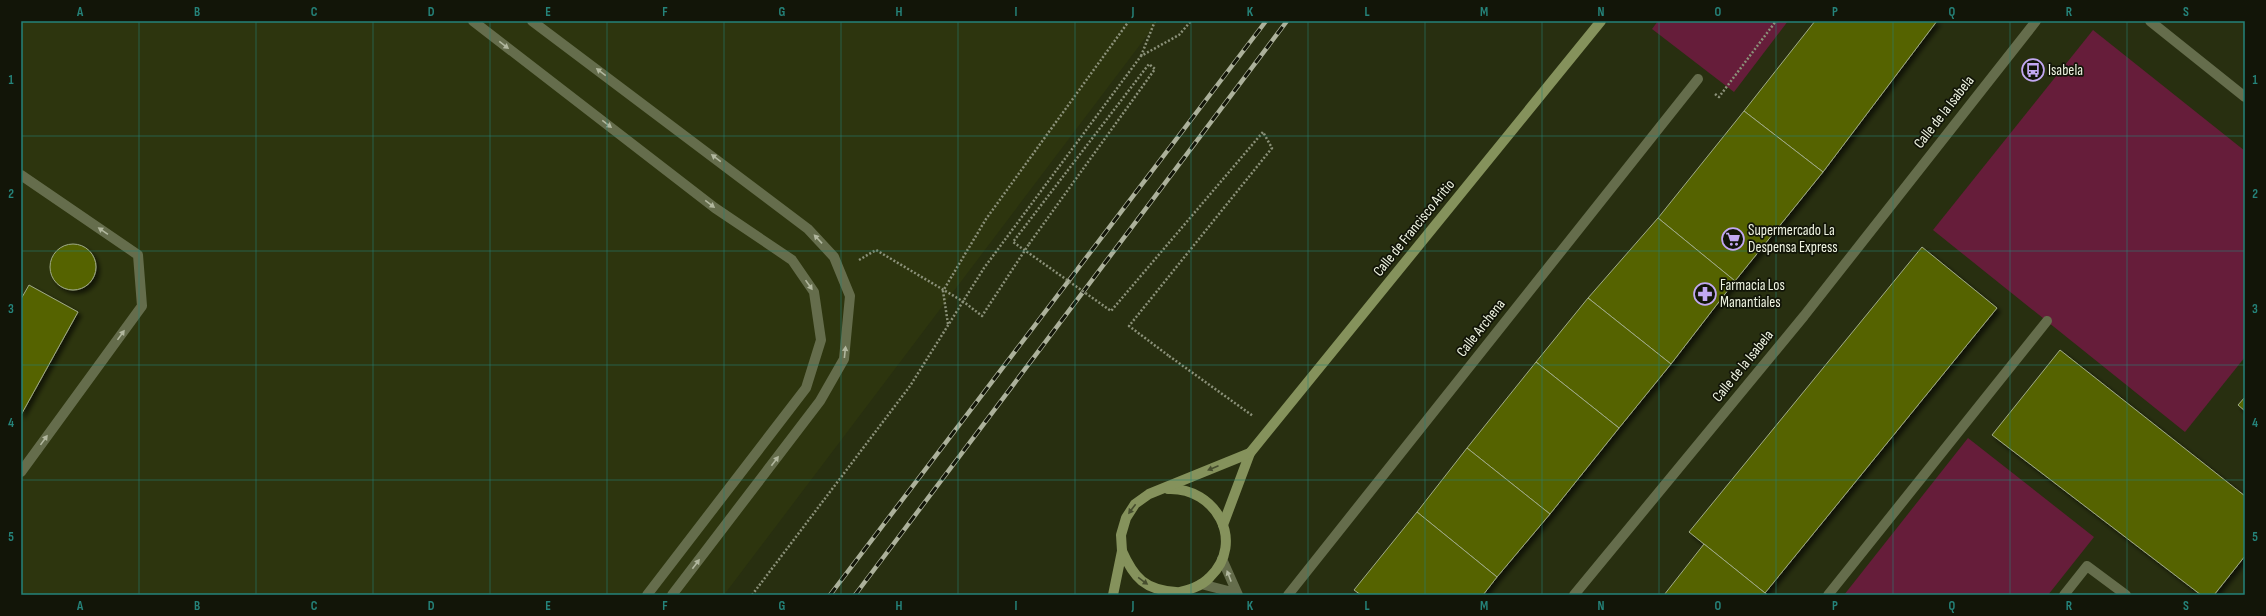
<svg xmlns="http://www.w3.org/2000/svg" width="2266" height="616" viewBox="0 0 2266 616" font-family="'Sofia Sans Condensed',sans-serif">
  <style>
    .built { fill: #2d350e }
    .green { fill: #661d3a }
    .building { fill: #546400; stroke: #a0aa86; filter: url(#shadow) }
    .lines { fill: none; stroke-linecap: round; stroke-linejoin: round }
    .path { stroke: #8b9179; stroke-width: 2.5; stroke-dasharray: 2 2; stroke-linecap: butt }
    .lane { stroke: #656d4c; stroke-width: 10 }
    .street { stroke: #656d4c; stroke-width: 10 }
    .secondary { stroke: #85925c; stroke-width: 10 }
    .rail-casing { stroke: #acb19b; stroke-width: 4.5 }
    .rail { stroke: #121508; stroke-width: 3; stroke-dasharray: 9; stroke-linecap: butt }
    .path-bridge { stroke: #8b9179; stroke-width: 2.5; stroke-dasharray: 2 2; stroke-linecap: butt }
    .oneway { fill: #b1b79e }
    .oneway2 { fill: #464d2e }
    .grid { fill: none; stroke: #25837a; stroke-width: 1; stroke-opacity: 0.55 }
    .labels { text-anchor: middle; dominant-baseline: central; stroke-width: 3.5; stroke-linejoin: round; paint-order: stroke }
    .poi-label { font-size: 15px; fill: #eff4e2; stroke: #121508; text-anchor: start }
    .street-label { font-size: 15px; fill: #eff4e2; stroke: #121508 }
    .neatline { fill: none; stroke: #25837a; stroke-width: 1.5 }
    .grid-label { font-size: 13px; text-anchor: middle; font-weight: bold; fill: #25837a }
  </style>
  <defs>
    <filter id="shadow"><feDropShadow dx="3.5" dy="3.5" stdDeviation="2" flood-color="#0009"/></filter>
  </defs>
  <rect width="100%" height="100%" fill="#282f10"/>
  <path class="built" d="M21 21H1158L724 595H21Z"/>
  <g class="green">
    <path d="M1658 21H1788L1734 92 1652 29Z"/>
    <path d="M2093 30 2245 151V357L2185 432 1933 230Z"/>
    <path d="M1968 438 2094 537 2048 595H1844Z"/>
  </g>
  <g class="building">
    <path d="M1815 21H1937L1823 172 1744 111Z"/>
    <path d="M1744 111 1823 172 1735 281 1658 218Z"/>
    <path d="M1658 218 1735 281 1671 364 1588 298Z"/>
    <circle cx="73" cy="267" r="23"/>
    <path d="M1922 247 1997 308 1765 593 1689 532Z"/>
    <path d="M29 285 78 312 21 415V299Z"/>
    <path d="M1588 298 1671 364 1619 428 1536 362Z"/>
    <path d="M2060 350 2245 496V556L2214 595H2201L1992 435Z"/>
    <path d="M1536 362 1619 428 1550 514 1467 448Z"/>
    <path d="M2245 397V411L2238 405Z"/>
    <path d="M1467 448 1550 514 1497 577 1417 512Z"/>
    <path d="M1417 512 1497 577 1483 595H1361L1354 590Z"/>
    <path d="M1704 544 1765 593 1768 595H1664Z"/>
  </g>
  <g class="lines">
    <g class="path">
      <path d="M1141 56 1155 21"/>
      <path d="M1715 94 1719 97 1776 21"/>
      <path d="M859 260 876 250 964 302 982 316 1029 244"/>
      <path d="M948 324 943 291 986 219 1129 21"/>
      <path d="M1169 356 1253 416"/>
      <path d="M752 595 910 386 984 268 1141 56 1179 35 1191 21"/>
    </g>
    <path class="lane" d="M21 175 138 255 142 306 21 472"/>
    <g class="street">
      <path d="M473 21 715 208 792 260 814 292 821 340 806 388 647 595"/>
      <path d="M532 21 808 229 834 257 850 296 844 359 820 401 672 595"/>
      <path d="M2150 21 2245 97"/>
      <path d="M1222 559 1238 595"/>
      <path d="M1201 584 1236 593"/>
      <path d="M1288 595 1698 79"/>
      <path d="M1574 595 1804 316 2036 21"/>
      <path d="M1828 595 2047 321"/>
      <path d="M2064 595 2087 566 2126 595"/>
    </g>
    <g class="secondary">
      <path d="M1168 489C1216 487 1246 542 1210 577 1199 589 1183 591 1168 595"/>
      <path d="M1223 525 1250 453 1601 21"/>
      <path d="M1122 551C1134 578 1145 590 1176 592"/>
      <path d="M1113 595 1122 551 1121 535 1126 518 1135 504 1149 494 1250 453"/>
    </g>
    <g class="rail-casing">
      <g id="rail">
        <path d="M830 595 1266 21"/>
        <path d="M855 595 1287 21"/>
      </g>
    </g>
    <use href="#rail" class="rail"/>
    <path class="path-bridge" d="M1029 244 1155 69 1149 64 1013 242 1111 311 1263 132 1272 148 1129 326 1169 356"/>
  </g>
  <defs><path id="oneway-solid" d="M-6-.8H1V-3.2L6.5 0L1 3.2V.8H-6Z"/></defs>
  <g class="oneway">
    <use href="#oneway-solid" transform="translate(504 45) rotate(38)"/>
    <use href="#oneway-solid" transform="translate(601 72) rotate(-143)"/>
    <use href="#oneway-solid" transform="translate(607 124) rotate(38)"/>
    <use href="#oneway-solid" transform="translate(716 158) rotate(-143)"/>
    <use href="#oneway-solid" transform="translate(710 204) rotate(37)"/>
    <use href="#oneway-solid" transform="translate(103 231) rotate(-146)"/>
    <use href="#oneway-solid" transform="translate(818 239) rotate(-133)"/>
    <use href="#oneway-solid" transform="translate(809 285) rotate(55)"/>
    <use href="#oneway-solid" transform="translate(121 335) rotate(-54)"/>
    <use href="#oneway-solid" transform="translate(845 352) rotate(-84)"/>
    <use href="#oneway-solid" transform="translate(44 440) rotate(-54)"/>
    <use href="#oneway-solid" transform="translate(775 461) rotate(-53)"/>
    <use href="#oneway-solid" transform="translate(696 564) rotate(-53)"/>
    <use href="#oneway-solid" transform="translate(1229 576) rotate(-111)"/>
  </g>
  <g class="oneway2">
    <use href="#oneway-solid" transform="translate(1213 468) rotate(157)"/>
    <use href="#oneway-solid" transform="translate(1132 509) rotate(127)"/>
    <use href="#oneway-solid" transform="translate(1143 581) rotate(36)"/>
  </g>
  <path class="grid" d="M139 21V595M256 21V595M373 21V595M490 21V595M607 21V595M724 21V595M841 21V595M958 21V595M1075 21V595M1191 21V595M1308 21V595M1425 21V595M1542 21V595M1659 21V595M1776 21V595M1893 21V595M2010 21V595M2127 21V595M21 136H2245M21 251H2245M21 365H2245M21 480H2245"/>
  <defs>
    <g id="bus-ring" transform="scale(1.15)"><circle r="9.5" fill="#121508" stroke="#c2a8f2" stroke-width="1.5"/><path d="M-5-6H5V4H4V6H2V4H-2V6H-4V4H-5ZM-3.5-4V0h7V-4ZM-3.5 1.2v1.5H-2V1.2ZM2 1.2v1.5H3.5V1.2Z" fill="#c2a8f2"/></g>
    <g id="supermarket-ring" transform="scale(1.15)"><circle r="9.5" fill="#121508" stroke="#c2a8f2" stroke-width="1.5"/><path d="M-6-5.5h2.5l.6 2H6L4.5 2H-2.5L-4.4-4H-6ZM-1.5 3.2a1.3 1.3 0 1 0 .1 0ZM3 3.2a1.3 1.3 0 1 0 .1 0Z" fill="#c2a8f2"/></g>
    <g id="pharmacy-ring" transform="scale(1.15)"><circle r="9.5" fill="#121508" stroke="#c2a8f2" stroke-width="1.5"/><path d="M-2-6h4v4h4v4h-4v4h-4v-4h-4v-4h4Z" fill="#c2a8f2"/></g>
  </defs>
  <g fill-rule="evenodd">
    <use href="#bus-ring" x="2033" y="70"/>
    <use href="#supermarket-ring" x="1733" y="239"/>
    <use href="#pharmacy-ring" x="1705" y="294"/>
  </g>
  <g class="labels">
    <g class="poi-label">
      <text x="2048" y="70">Isabela</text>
      <text x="1748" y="230">Supermercado La<tspan x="1748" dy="17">Despensa Express</tspan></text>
      <text x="1720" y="285">Farmacia Los<tspan x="1720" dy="17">Manantiales</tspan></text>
    </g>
    <g class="street-label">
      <text transform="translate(1944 112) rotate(-52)">Calle de la Isabela</text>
      <text transform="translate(1414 228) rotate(-51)">Calle de Francisco Aritio</text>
      <text transform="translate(1481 328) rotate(-52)">Calle Archena</text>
      <text transform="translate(1743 366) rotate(-51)">Calle de la Isabela</text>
    </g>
  </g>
  <rect width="2266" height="616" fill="none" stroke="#121508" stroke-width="44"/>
  <rect x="22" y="22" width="2222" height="572" class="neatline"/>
  <g class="grid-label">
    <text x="80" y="16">A</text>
    <text x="197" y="16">B</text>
    <text x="314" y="16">C</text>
    <text x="431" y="16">D</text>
    <text x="548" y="16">E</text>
    <text x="665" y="16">F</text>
    <text x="782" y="16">G</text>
    <text x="899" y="16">H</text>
    <text x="1016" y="16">I</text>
    <text x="1133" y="16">J</text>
    <text x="1250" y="16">K</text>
    <text x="1367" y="16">L</text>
    <text x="1484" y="16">M</text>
    <text x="1601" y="16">N</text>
    <text x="1718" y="16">O</text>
    <text x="1835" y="16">P</text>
    <text x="1952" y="16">Q</text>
    <text x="2069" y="16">R</text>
    <text x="2186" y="16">S</text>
    <text x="11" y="84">1</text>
    <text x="2255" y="84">1</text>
    <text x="11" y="198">2</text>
    <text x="2255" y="198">2</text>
    <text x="11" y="313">3</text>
    <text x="2255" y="313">3</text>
    <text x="11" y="427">4</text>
    <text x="2255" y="427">4</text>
    <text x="11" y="541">5</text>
    <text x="2255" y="541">5</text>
    <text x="80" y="610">A</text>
    <text x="197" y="610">B</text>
    <text x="314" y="610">C</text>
    <text x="431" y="610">D</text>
    <text x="548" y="610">E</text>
    <text x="665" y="610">F</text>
    <text x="782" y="610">G</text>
    <text x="899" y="610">H</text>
    <text x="1016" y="610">I</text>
    <text x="1133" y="610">J</text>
    <text x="1250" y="610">K</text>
    <text x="1367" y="610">L</text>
    <text x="1484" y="610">M</text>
    <text x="1601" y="610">N</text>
    <text x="1718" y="610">O</text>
    <text x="1835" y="610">P</text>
    <text x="1952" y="610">Q</text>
    <text x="2069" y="610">R</text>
    <text x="2186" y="610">S</text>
  </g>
</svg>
